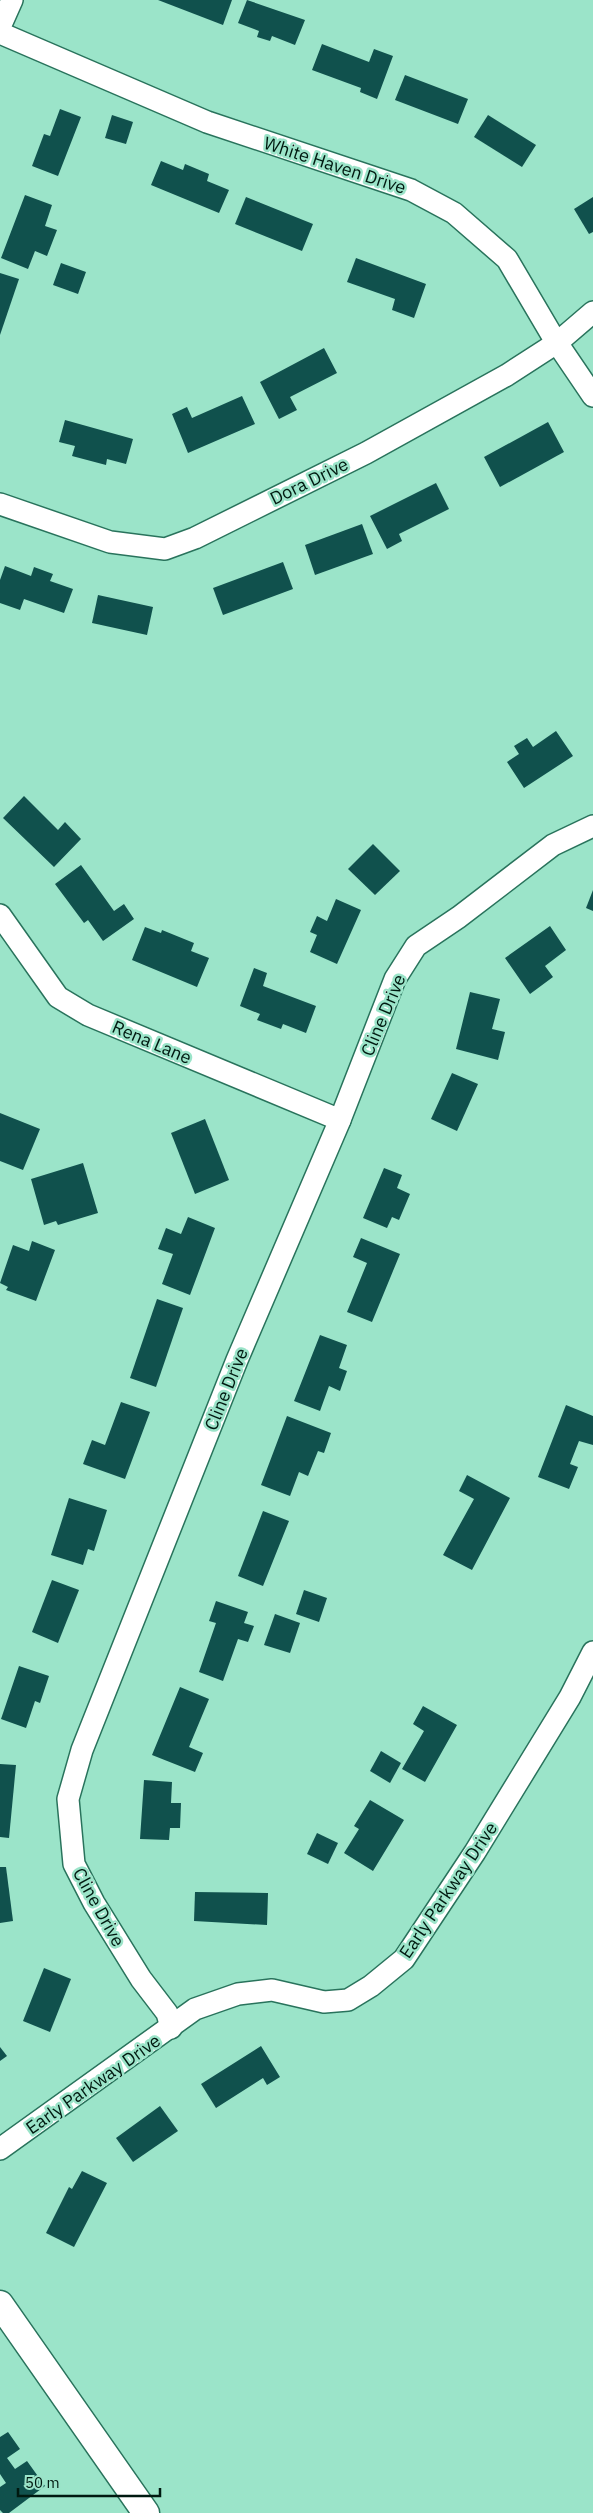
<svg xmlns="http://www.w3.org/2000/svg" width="593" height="2513" viewBox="0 0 593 2513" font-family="'IBM Plex Sans',sans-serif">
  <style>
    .building { fill: #10514d }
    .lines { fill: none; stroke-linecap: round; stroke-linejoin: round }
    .minor-casing { stroke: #29735c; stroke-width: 24 }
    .tertiary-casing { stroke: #29735c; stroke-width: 29 }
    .minor { stroke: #fff; stroke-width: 21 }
    .tertiary { stroke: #fff; stroke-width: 26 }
    .labels { text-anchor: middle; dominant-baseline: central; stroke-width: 5; stroke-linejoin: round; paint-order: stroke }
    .street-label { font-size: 18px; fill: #001910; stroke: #9be4c9 }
  </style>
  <rect width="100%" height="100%" fill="#9be4c9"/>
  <g class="building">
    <path d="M158 0H232L223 25Z"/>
    <path d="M247 0 305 20 295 45 272 36 270 41 257 37 259 31 238 23Z"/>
    <path d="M322 44 369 62 374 49 393 56 377 99 360 92 361 88 312 70Z"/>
    <path d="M405 75 468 99 458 124 395 100Z"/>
    <path d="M60 109 81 117 58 176 32 166 44 134 50 136Z"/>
    <path d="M112 115 133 122 126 144 105 138Z"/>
    <path d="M488 115 536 145 522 167 474 137Z"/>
    <path d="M161 161 183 170 185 164 209 174 207 181 229 190 219 213 151 185Z"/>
    <path d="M25 195 52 205 45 226 57 230 47 256 35 251 28 269 1 258Z"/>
    <path d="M246 197 313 224 302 251 235 224Z"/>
    <path d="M593 197V232L589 234 574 209Z"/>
    <path d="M356 258 426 284 414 318 392 310 395 299 347 282Z"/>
    <path d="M61 263 86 272 78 294 53 285Z"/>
    <path d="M0 273 19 279 0 335Z"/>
    <path d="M324 348 337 373 290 397 297 410 279 419 260 382Z"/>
    <path d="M242 396 255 424 188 453 172 414 187 407 192 418Z"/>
    <path d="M65 420 133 439 126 464 107 459 106 465 72 456 75 446 59 442Z"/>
    <path d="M548 422 564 452 500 487 484 457Z"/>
    <path d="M436 483 449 509 399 534 402 541 387 549 370 516Z"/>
    <path d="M362 524 373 554 315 575 305 545Z"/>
    <path d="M283 562 293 589 223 615 213 588Z"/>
    <path d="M5 566 31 576 34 567 53 574 50 581 73 589 64 613 24 599 20 610 0 603V580Z"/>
    <path d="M98 595 153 607 147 635 92 623Z"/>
    <path d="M556 731 573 756 524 788 507 762 519 754 514 746 527 738 533 747Z"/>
    <path d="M24 796 58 830 65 822 81 839 54 867 3 818Z"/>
    <path d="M373 844 400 871 375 895 348 869Z"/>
    <path d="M81 865 114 911 124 904 134 919 103 941 88 920 84 923 55 884Z"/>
    <path d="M593 890V911L586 908Z"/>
    <path d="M336 899 361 910 337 964 310 952 317 935 310 932 317 916 327 921Z"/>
    <path d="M550 926 566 950 545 966 553 977 530 994 505 958Z"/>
    <path d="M145 927 161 933 162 930 194 943 191 951 209 958 197 987 132 960Z"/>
    <path d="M254 968 267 973 263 986 316 1006 306 1033 283 1024 281 1029 257 1020 260 1014 240 1006Z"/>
    <path d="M470 992 500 999 492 1029 505 1032 498 1060 456 1049Z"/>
    <path d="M452 1073 478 1084 457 1131 431 1119Z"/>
    <path d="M0 1113 40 1129 23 1170 0 1161Z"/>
    <path d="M205 1119 229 1180 195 1194 171 1133Z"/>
    <path d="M83 1163 98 1213 58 1225 56 1221 44 1225 31 1179Z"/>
    <path d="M384 1168 402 1175 397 1188 410 1194 399 1220 392 1217 387 1228 363 1218Z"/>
    <path d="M188 1217 215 1228 190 1295 162 1284 173 1254 158 1249 166 1228 181 1234Z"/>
    <path d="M361 1238 400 1254 372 1322 347 1312 367 1263 353 1257Z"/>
    <path d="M32 1241 55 1250 36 1301 6 1290 8 1287 0 1283 13 1245 29 1251Z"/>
    <path d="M157 1299 183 1308 156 1387 130 1378Z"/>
    <path d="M320 1335 347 1345 339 1368 347 1371 340 1391 329 1386 320 1411 294 1401Z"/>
    <path d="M121 1402 150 1412 125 1479 83 1464 92 1440 105 1445Z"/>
    <path d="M566 1405 593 1416V1445L579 1441 570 1464 578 1467 569 1489 538 1477Z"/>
    <path d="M287 1416 331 1433 324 1453 318 1451 308 1476 299 1472 290 1496 261 1485Z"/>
    <path d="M467 1475 510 1498 472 1570 443 1555 474 1499 459 1491Z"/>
    <path d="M69 1498 107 1510 94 1551 88 1549 83 1565 51 1555Z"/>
    <path d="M263 1511 289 1521 263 1586 238 1576Z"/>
    <path d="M52 1580 79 1590 58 1643 32 1632Z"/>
    <path d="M304 1590 327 1598 319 1622 296 1614Z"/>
    <path d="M216 1601 248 1612 244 1623 254 1626 248 1642 238 1639 223 1681 199 1672 216 1623 209 1621Z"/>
    <path d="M275 1614 300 1623 290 1653 264 1645Z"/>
    <path d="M19 1666 49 1676 40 1703 35 1701 26 1728 1 1719Z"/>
    <path d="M180 1687 209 1699 189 1747 203 1753 195 1772 152 1755Z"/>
    <path d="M423 1706 457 1725 425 1782 402 1769 424 1731 413 1724Z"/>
    <path d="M381 1751 401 1763 390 1783 370 1771Z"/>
    <path d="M0 1764 16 1765 9 1838 0 1837Z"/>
    <path d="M144 1780 172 1782 171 1803H181L180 1828H170L169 1840 140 1839Z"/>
    <path d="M370 1800 404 1820 373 1871 344 1853 359 1829 354 1826Z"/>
    <path d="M317 1833 338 1843 328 1864 307 1854Z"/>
    <path d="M0 1867H6L13 1921 0 1923Z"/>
    <path d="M195 1892 268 1893 267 1925 194 1921Z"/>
    <path d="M44 1968 71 1979 50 2032 23 2021Z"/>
    <path d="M261 2046 280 2077 267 2085 263 2078 216 2108 201 2084Z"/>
    <path d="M0 2047 7 2056 0 2061Z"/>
    <path d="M160 2106 178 2131 133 2162 116 2138Z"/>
    <path d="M82 2171 107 2183 74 2247 46 2233 69 2187 72 2189Z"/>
    <path d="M8 2432 20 2449 7 2458 15 2469 27 2461 45 2486 9 2513H3L0 2510V2487L6 2483 0 2474V2437Z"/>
  </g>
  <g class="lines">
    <g class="minor-casing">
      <g id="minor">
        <path d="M0 27 12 0"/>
        <path d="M0 33 207 122 411 190 454 213 507 259 553 337 593 396"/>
        <path d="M0 504 110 542 165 549 195 538 366 453 507 375 558 342 593 312"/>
        <path d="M0 915 58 997 88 1015 340 1120"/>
        <path d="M171 2028 167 2013 141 1979 94 1903 74 1864 68 1799 82 1750 237 1360 340 1120 395 979 416 946 459 917 553 845 593 826"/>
        <path d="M0 2149 195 2009 238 1994 272 1990 324 2002 348 2000 371 1986 404 1959 475 1852 570 1697 593 1652"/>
      </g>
    </g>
    <g class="tertiary-casing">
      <path id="tertiary" d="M0 2304 146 2513"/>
    </g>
    <use href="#minor" class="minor"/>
    <use href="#tertiary" class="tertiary"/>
  </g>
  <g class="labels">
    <g class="street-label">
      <text transform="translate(335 165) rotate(18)">White Haven Drive</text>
      <text transform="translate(309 481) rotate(-26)">Dora Drive</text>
      <text transform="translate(383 1015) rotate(-67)">Cline Drive</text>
      <text transform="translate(152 1042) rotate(23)">Rena Lane</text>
      <text transform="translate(226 1389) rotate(-68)">Cline Drive</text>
      <text transform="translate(448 1890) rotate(-56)">Early Parkway Drive</text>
      <text transform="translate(99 1907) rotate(61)">Cline Drive</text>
      <text transform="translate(93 2084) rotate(-35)">Early Parkway Drive</text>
    </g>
  </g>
  <path d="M18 2488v8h142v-8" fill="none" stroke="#001910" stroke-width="2.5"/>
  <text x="25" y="2488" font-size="15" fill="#001910" stroke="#9be4c9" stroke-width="4" paint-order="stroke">50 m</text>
</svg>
